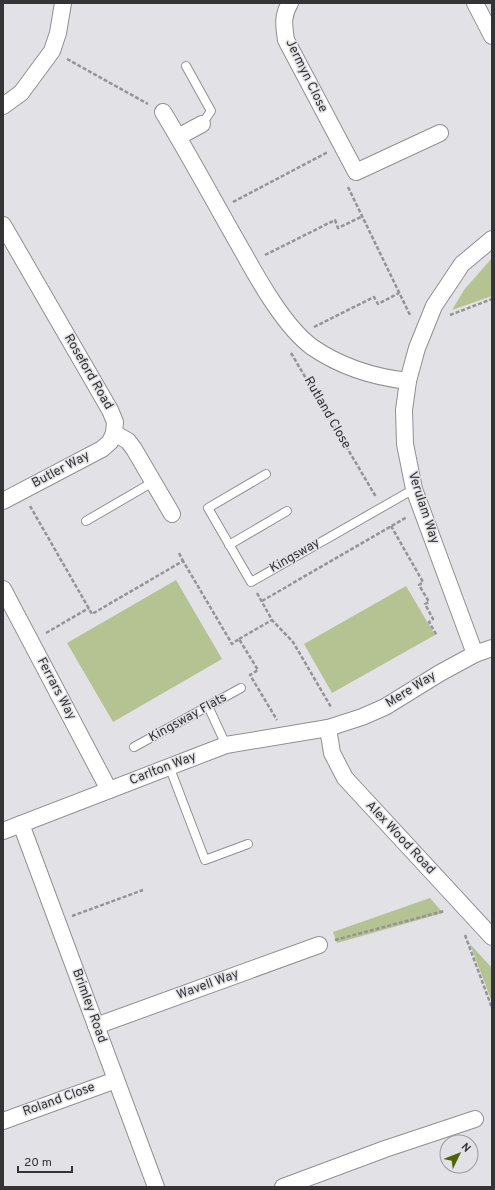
<svg xmlns="http://www.w3.org/2000/svg" width="495" height="1190" viewBox="0 0 495 1190" font-family="Overpass,sans-serif">
  <style>
    .green { fill: #b5c292 }
    .lines { fill: none; stroke-linecap: round; stroke-linejoin: round }
    .service-casing { stroke: #908f94; stroke-width: 10 }
    .minor-casing { stroke: #908f94; stroke-width: 18 }
    .path { stroke: #949498; stroke-width: 2.5; stroke-dasharray: 4 2; stroke-linecap: butt }
    .service { stroke: #fff; stroke-width: 8 }
    .minor { stroke: #fff; stroke-width: 16 }
    .labels { text-anchor: middle; dominant-baseline: central; stroke-width: 3; stroke-linejoin: round; paint-order: stroke }
    .street-label { font-size: 13px; fill: #343436; stroke: #e2e1e6 }
  </style>
  <rect width="100%" height="100%" fill="#e2e1e6"/>
  <g class="green">
    <path d="M492 258V296L452 310 464 290Z"/>
    <path d="M176 580 222 659 113 722 67 643Z"/>
    <path d="M406 586 435 635 332 693 304 644Z"/>
    <path d="M430 898 443 913 337 943 333 932Z"/>
    <path d="M470 944 492 968V1002Z"/>
  </g>
  <g class="lines">
    <g class="service-casing">
      <g id="service">
        <path d="M186 66 211 111 202 124"/>
        <path d="M266 474 208 508 251 582 414 489"/>
        <path d="M86 521 153 482"/>
        <path d="M229 545 287 511"/>
        <path d="M208 706 226 745"/>
        <path d="M134 747 241 688"/>
        <path d="M169 766 205 860 248 844"/>
      </g>
    </g>
    <g class="minor-casing">
      <g id="minor">
        <path d="M290 3C282 16 284 26 286 40L356 172 440 133"/>
        <path d="M475 3 492 36"/>
        <path d="M3 106 21 93 52 51 58 33 63 3"/>
        <path d="M163 112C191 158 216 205 243 252 259 281 285 327 312 347 341 367 373 377 408 381"/>
        <path d="M178 137 202 124"/>
        <path d="M3 225 110 410 115 422 114 433 128 441 134 449 172 514"/>
        <path d="M3 501 102 449 110 442 114 433"/>
        <path d="M3 589 109 790"/>
        <path d="M475 654 414 489 405 444 404 410 408 381 417 348 434 306 462 264 492 239"/>
        <path d="M328 728 332 753 345 778 492 937"/>
        <path d="M21 824 156 1187"/>
        <path d="M3 831 226 745 328 728 362 717 385 707 440 673 475 654 492 648"/>
        <path d="M96 1026 319 945"/>
        <path d="M3 1121 116 1080"/>
        <path d="M283 1187 385 1149 475 1119"/>
      </g>
    </g>
    <g class="path">
      <path d="M67 59 148 104"/>
      <path d="M348 187 410 315"/>
      <path d="M233 202 328 152"/>
      <path d="M265 255 335 220 338 228 363 216"/>
      <path d="M450 315 492 299"/>
      <path d="M314 327 374 297 378 304 399 293"/>
      <path d="M291 353 376 497"/>
      <path d="M30 506 92 614 183 561 232 644 239 639 258 670 250 675 277 720"/>
      <path d="M391 526 423 582 419 585 429 602 425 604 433 619 429 622 437 636"/>
      <path d="M179 553 183 561"/>
      <path d="M257 593 272 620 293 642 331 707"/>
      <path d="M262 601 407 517"/>
      <path d="M46 633 89 608"/>
      <path d="M239 639 272 620"/>
      <path d="M72 916 143 890"/>
      <path d="M465 935 492 1008"/>
      <path d="M335 940 444 911"/>
    </g>
    <use href="#service" class="service"/>
    <use href="#minor" class="minor"/>
  </g>
  <g class="labels">
    <g class="street-label">
      <text transform="translate(306 76) rotate(64)">Jermyn Close</text>
      <text transform="translate(88 372) rotate(60)">Roseford Road</text>
      <text transform="translate(327 413) rotate(60)">Rutland Close</text>
      <text transform="translate(61 470) rotate(-28)">Butler Way</text>
      <text transform="translate(423 508) rotate(72)">Verulam Way</text>
      <text transform="translate(295 556) rotate(-30)">Kingsway</text>
      <text transform="translate(56 689) rotate(62)">Ferrars Way</text>
      <text transform="translate(411 690) rotate(-32)">Mere Way</text>
      <text transform="translate(188 718) rotate(-29)">Kingsway Flats</text>
      <text transform="translate(163 769) rotate(-21)">Carlton Way</text>
      <text transform="translate(400 838) rotate(47)">Alex Wood Road</text>
      <text transform="translate(208 985) rotate(-20)">Wavell Way</text>
      <text transform="translate(89 1006) rotate(70)">Brimley Road</text>
      <text transform="translate(59 1100) rotate(-20)">Roland Close</text>
    </g>
  </g>
  <rect width="495" height="1190" fill="none" stroke="#343436" stroke-width="8"/>
  <g transform="translate(459 1154) rotate(47)"><circle r="19" fill="#e2e1e6" stroke="#9c9ca0"/>
  <path d="M0-3L7 15L0 10L-7 15Z" fill="#536309"/>
  <text y="-6" font-size="11" font-weight="bold" text-anchor="middle" fill="#343436">N</text>
  </g>
  <path d="M18 1166v6h54v-6" fill="none" stroke="#343436" stroke-width="2"/>
  <text x="24" y="1166" font-size="12" fill="#343436" stroke="#e2e1e6" stroke-width="3" paint-order="stroke">20 m</text>
</svg>
